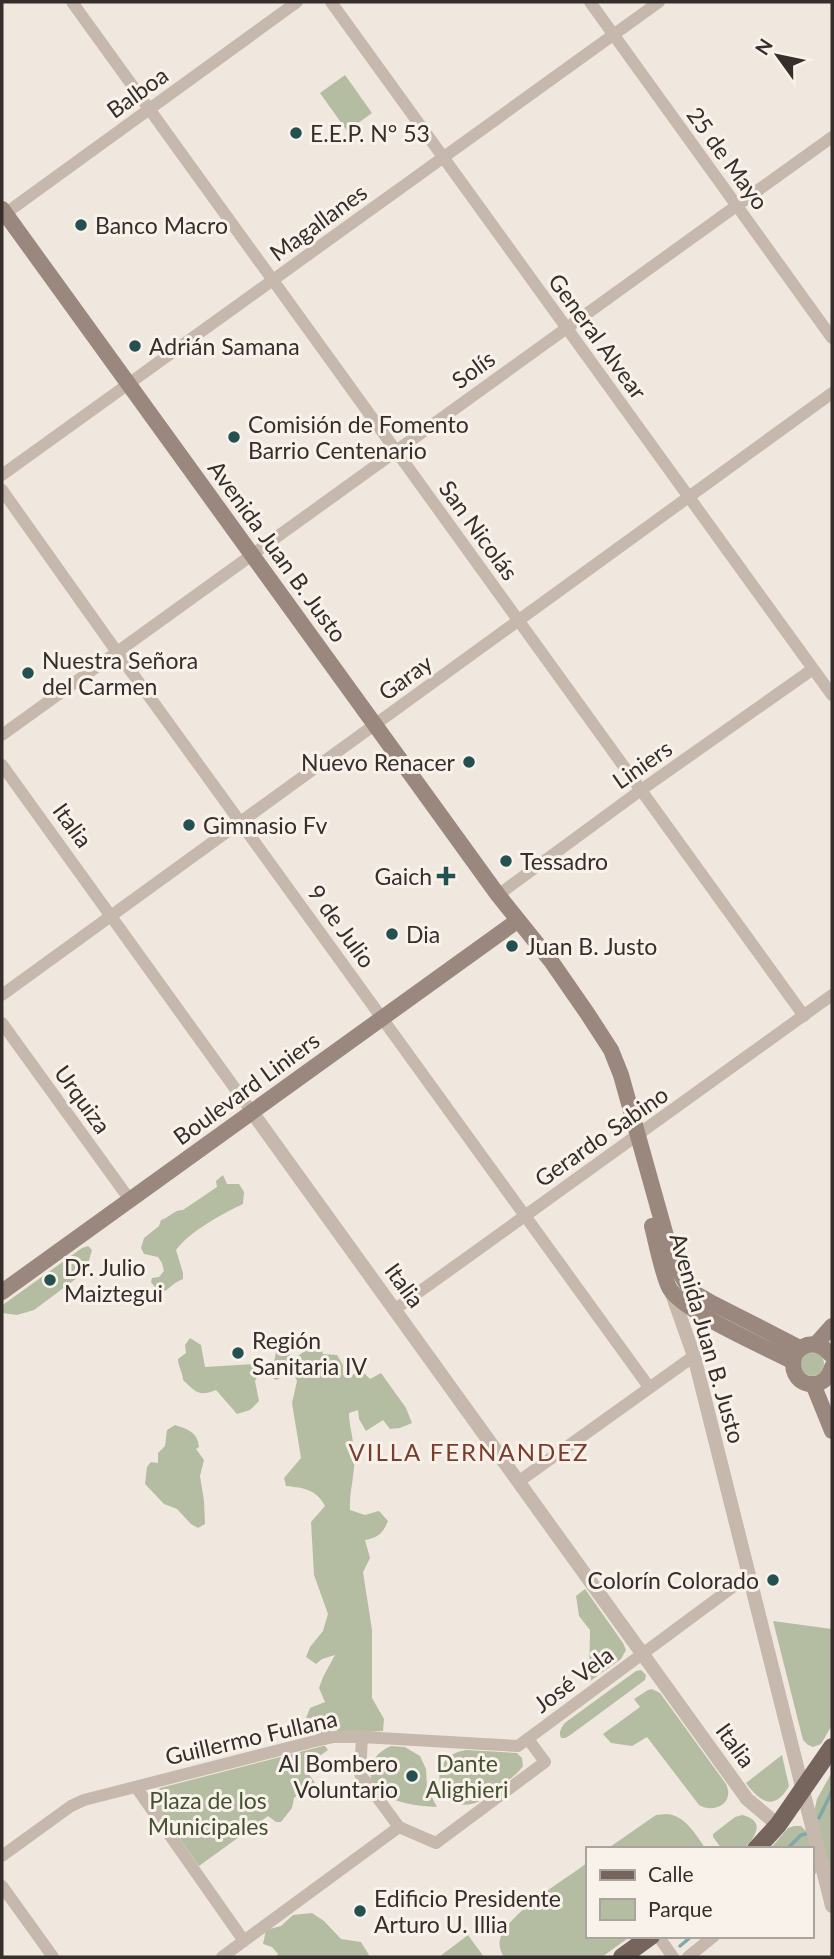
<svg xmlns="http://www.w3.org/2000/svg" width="834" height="1959" viewBox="0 0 834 1959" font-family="Lato,sans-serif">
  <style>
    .green { fill: #b4bda1 }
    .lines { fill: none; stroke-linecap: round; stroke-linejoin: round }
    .stream { stroke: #81a8a9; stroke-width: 3.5 }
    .minor { stroke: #c6b8ac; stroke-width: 12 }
    .tertiary { stroke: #c6b8ac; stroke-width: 14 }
    .secondary { stroke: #9a887e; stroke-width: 16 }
    .primary { stroke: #76655d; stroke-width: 18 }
    .poi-dot { fill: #255052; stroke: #f8f2eb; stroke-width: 2.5 }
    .labels { text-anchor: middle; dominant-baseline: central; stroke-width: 6; stroke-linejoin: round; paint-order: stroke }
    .street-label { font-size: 23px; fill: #362e2a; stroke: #f8f2eb }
    .poi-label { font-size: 23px; fill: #362e2a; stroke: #f8f2eb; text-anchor: start }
    .park-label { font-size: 23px; fill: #465131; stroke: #f8f2eb }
    .neighbourhood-label { font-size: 24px; letter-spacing: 2px; fill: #7b3e2d; stroke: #f8f2eb }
  </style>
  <rect width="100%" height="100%" fill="#f0e8df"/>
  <g class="green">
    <path d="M345 75 372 113 347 131 320 93Z"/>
    <path d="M223 1175 227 1184H239L244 1192 243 1204C222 1214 190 1231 176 1250L183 1273V1279C172 1283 169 1290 160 1294L151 1282 152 1278 159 1277 164 1271 162 1263 158 1257 144 1254 141 1248 144 1238 159 1226 161 1220C169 1218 173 1210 183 1210L217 1187 216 1181Z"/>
    <path d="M88 1246 92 1250 88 1264 81 1275 34 1310 17 1315 2 1313V1307L4 1304 82 1248Z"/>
    <path d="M190 1338 201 1345 205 1367 254 1364 260 1373 255 1381 259 1401 250 1410 237 1414 216 1390C198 1397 196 1392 183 1380 183 1372 178 1367 178 1359L186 1353 185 1345Z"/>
    <path d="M290 1343V1356L295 1358 315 1344 321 1347 323 1354 337 1355 343 1365V1375L349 1378 360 1369 370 1379 381 1373 406 1408 412 1423 400 1428 390 1429 383 1420 366 1431 359 1419 358 1410 349 1413C349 1427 354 1439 354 1453 356 1472 349 1490 350 1510L365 1515 379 1511 388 1521C383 1533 378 1538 365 1540L370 1558 363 1572 372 1630V1698L384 1719 383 1731 339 1734 335 1727 329 1734 318 1736 314 1733 306 1718 310 1708 325 1702 319 1688 323 1677 335 1655 322 1659 316 1664 306 1657 310 1647 323 1631 328 1614 314 1575 311 1522 325 1506C316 1489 304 1488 286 1486L284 1478 301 1458 292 1403 297 1381 293 1372 276 1380 266 1373 274 1362 276 1352 282 1344Z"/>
    <circle cx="812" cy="1364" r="12"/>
    <path d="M175 1425C187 1429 198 1432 199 1447L196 1449 204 1460 200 1476 204 1501 205 1524 198 1528 191 1524 177 1509 164 1504 145 1484 147 1467 151 1462 158 1463V1453L165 1446 167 1430Z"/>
    <path d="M585 1589 623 1643 626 1650 621 1659 589 1682 590 1630 579 1616 576 1596Z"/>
    <path d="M773 1621 832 1629V1725L821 1744 813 1747 808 1745 803 1740Z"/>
    <path d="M641 1670 646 1675 645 1680 569 1736 565 1738H561C558 1732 562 1726 566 1722L636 1671Z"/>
    <path d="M652 1689 660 1693 726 1784C735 1803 715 1814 699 1805L647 1737 632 1746 611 1743 603 1734 640 1707 634 1699 648 1690Z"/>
    <path d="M323 1746H325L328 1750 304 1767 315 1783 294 1798 292 1808 281 1822H276L268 1816 199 1866 153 1801V1793L160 1788Z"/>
    <path d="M391 1746 405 1747 420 1756 426 1769 427 1788 437 1807C414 1806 361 1800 372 1765 375 1755 382 1750 391 1746Z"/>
    <path d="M466 1750 517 1753 522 1758 523 1766C517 1775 507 1781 498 1788 491 1793 484 1800 475 1803 438 1815 422 1757 466 1750Z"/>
    <path d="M782 1755 789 1786C774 1812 760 1802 746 1783Z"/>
    <path d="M832 1772V1872L831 1873 814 1812 817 1799Z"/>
    <path d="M667 1814C686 1816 695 1834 706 1849H607L656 1815Z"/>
    <path d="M742 1815C766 1821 756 1836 744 1849H722L713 1837V1834L735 1817Z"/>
    <path d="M794 1826H801L807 1832 817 1872 811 1878V1849H770L788 1828Z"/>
    <path d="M587 1863V1936H631L602 1957H504C500 1951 498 1944 501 1936 513 1910 564 1880 587 1863Z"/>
    <path d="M312 1913 324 1921 341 1939 361 1942 369 1955 367 1957H276L278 1954 272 1947 263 1944 266 1930 281 1926 293 1915Z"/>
    <path d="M468 1935 484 1957H439Z"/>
  </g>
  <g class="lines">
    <g class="stream">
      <path d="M819 1818 832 1791"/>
      <path d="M787 1849 801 1835 806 1834"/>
      <path d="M680 1946 692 1936"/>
    </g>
    <g class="minor">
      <path d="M72 2 804 1016"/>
      <path d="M331 2 832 695"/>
      <path d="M590 2 832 338"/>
      <path d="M2 216 297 2"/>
      <path d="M2 475 659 2"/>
      <path d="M2 490 117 652 649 1387"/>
      <path d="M2 735 832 137"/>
      <path d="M2 765 252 1112"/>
      <path d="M498 895 641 790 813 669"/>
      <path d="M2 995 832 393"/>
      <path d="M2 1023 130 1200"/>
      <path d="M394 1310 832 995"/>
      <path d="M518 1482 694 1356"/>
      <path d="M362 1737 360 1774 399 1827"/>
      <path d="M136 1787 244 1941"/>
      <path d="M399 1827 436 1843 545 1762 528 1739"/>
      <path d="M2 1856 71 1806 84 1800 311 1742 334 1737H362L518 1746 749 1575"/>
      <path d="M2 1886 53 1957"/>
      <path d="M658 1936 673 1957"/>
      <path d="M222 1957 399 1827"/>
      <path d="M688 1957 714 1936"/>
    </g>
    <g class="tertiary">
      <path d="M252 1112 747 1799 778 1825"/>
      <path d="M671 1291 694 1356 832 1906"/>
    </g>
    <g class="secondary">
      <path d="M2 209 498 895 551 961 587 1013 611 1050 621 1075 673 1261 687 1285 696 1294 710 1302 800 1348"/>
      <path d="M652 1226C656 1241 663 1278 670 1289 684 1312 765 1347 792 1361"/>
      <path d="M2 1292 517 921"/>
      <path d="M816 1344 832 1326"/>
      <path d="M830 1354C819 1341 805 1341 795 1354 784 1385 824 1397 832 1367"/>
      <path d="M813 1384 832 1431"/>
    </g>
    <g class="primary">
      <path d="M756 1849 778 1825 832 1747"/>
      <path d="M622 1957 651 1936"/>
    </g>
  </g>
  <g class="poi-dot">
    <circle cx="296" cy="133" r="7"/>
    <circle cx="81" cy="225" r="7"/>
    <circle cx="135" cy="346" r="7"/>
    <circle cx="234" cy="437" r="7"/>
    <circle cx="28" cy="673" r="7"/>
    <circle cx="469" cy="762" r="7"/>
    <circle cx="189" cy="825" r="7"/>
    <circle cx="506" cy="861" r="7"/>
    <path d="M442.5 865.5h7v7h7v7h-7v7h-7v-7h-7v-7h7z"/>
    <circle cx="392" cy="934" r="7"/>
    <circle cx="512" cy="946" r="7"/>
    <circle cx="50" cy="1280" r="7"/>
    <circle cx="238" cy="1353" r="7"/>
    <circle cx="773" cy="1580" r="7"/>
    <circle cx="412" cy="1776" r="7"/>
    <circle cx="360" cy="1911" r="7"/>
  </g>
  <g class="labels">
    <g class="street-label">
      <text transform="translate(137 92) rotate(-36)">Balboa</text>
      <text transform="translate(728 158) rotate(54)">25 de Mayo</text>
      <text transform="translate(318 222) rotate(-36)">Magallanes</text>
      <text transform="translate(598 336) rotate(54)">General Alvear</text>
      <text transform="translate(473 369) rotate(-36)">Solís</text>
      <text transform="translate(479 530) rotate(54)">San Nicolás</text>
      <text transform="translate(278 551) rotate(54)">Avenida Juan B. Justo</text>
      <text transform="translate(405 677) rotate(-36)">Garay</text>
      <text transform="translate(642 764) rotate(-35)">Liniers</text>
      <text transform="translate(73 825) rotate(54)">Italia</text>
      <text transform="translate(342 926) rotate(54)">9 de Julio</text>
      <text transform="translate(246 1088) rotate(-36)">Boulevard Liniers</text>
      <text transform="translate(83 1099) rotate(54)">Urquiza</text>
      <text transform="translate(601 1136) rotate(-35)">Gerardo Sabino</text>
      <text transform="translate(405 1285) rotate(54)">Italia</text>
      <text transform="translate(708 1338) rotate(74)">Avenida Juan B. Justo</text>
      <text transform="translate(573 1679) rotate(-37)">José Vela</text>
      <text transform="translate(251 1737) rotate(-13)">Guillermo Fullana</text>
      <text transform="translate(736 1745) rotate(54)">Italia</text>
    </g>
    <g class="poi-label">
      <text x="310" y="133">E.E.P. N° 53</text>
      <text x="95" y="225">Banco Macro</text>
      <text x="149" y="346">Adrián Samana</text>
      <text x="248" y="424">Comisión de Fomento<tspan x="248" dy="26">Barrio Centenario</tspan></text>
      <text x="42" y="660">Nuestra Señora<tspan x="42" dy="26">del Carmen</tspan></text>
      <text x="455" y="762" text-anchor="end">Nuevo Renacer</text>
      <text x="203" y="825">Gimnasio Fv</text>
      <text x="520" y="861">Tessadro</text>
      <text x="432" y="876" text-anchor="end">Gaich</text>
      <text x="406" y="934">Dia</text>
      <text x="526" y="946">Juan B. Justo</text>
      <text x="64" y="1267">Dr. Julio<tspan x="64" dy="26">Maiztegui</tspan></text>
      <text x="252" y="1340">Región<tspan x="252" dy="26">Sanitaria IV</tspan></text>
      <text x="759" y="1580" text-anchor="end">Colorín Colorado</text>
      <text x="398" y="1763" text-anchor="end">Al Bombero<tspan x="398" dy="26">Voluntario</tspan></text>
      <text x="374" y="1898">Edificio Presidente<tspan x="374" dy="26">Arturo U. Illia</tspan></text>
    </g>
    <g class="park-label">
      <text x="467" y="1763">Dante<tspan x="467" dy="26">Alighieri</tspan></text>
      <text x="208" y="1800">Plaza de los<tspan x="208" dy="26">Municipales</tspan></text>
    </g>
    <g class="neighbourhood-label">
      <text x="469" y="1451">VILLA FERNANDEZ</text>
    </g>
  </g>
  <rect width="834" height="1959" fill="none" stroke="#362e2a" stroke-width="7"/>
  <rect x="586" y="1847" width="228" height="91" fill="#f8f2eb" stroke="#aaa49e" stroke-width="2"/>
  <rect x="600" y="1870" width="35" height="10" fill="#76655d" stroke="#aaa49e" stroke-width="2"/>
  <text x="648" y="1882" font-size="21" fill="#362e2a">Calle</text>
  <rect x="600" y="1899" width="35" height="21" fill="#b4bda1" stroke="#aaa49e" stroke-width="2"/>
  <text x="648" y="1917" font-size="21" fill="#362e2a">Parque</text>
  <g transform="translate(778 56) rotate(303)" stroke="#f8f2eb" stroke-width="5" paint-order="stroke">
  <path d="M0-5L12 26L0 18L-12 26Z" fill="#362e2a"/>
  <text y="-10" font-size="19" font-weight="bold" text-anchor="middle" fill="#362e2a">N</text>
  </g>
</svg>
